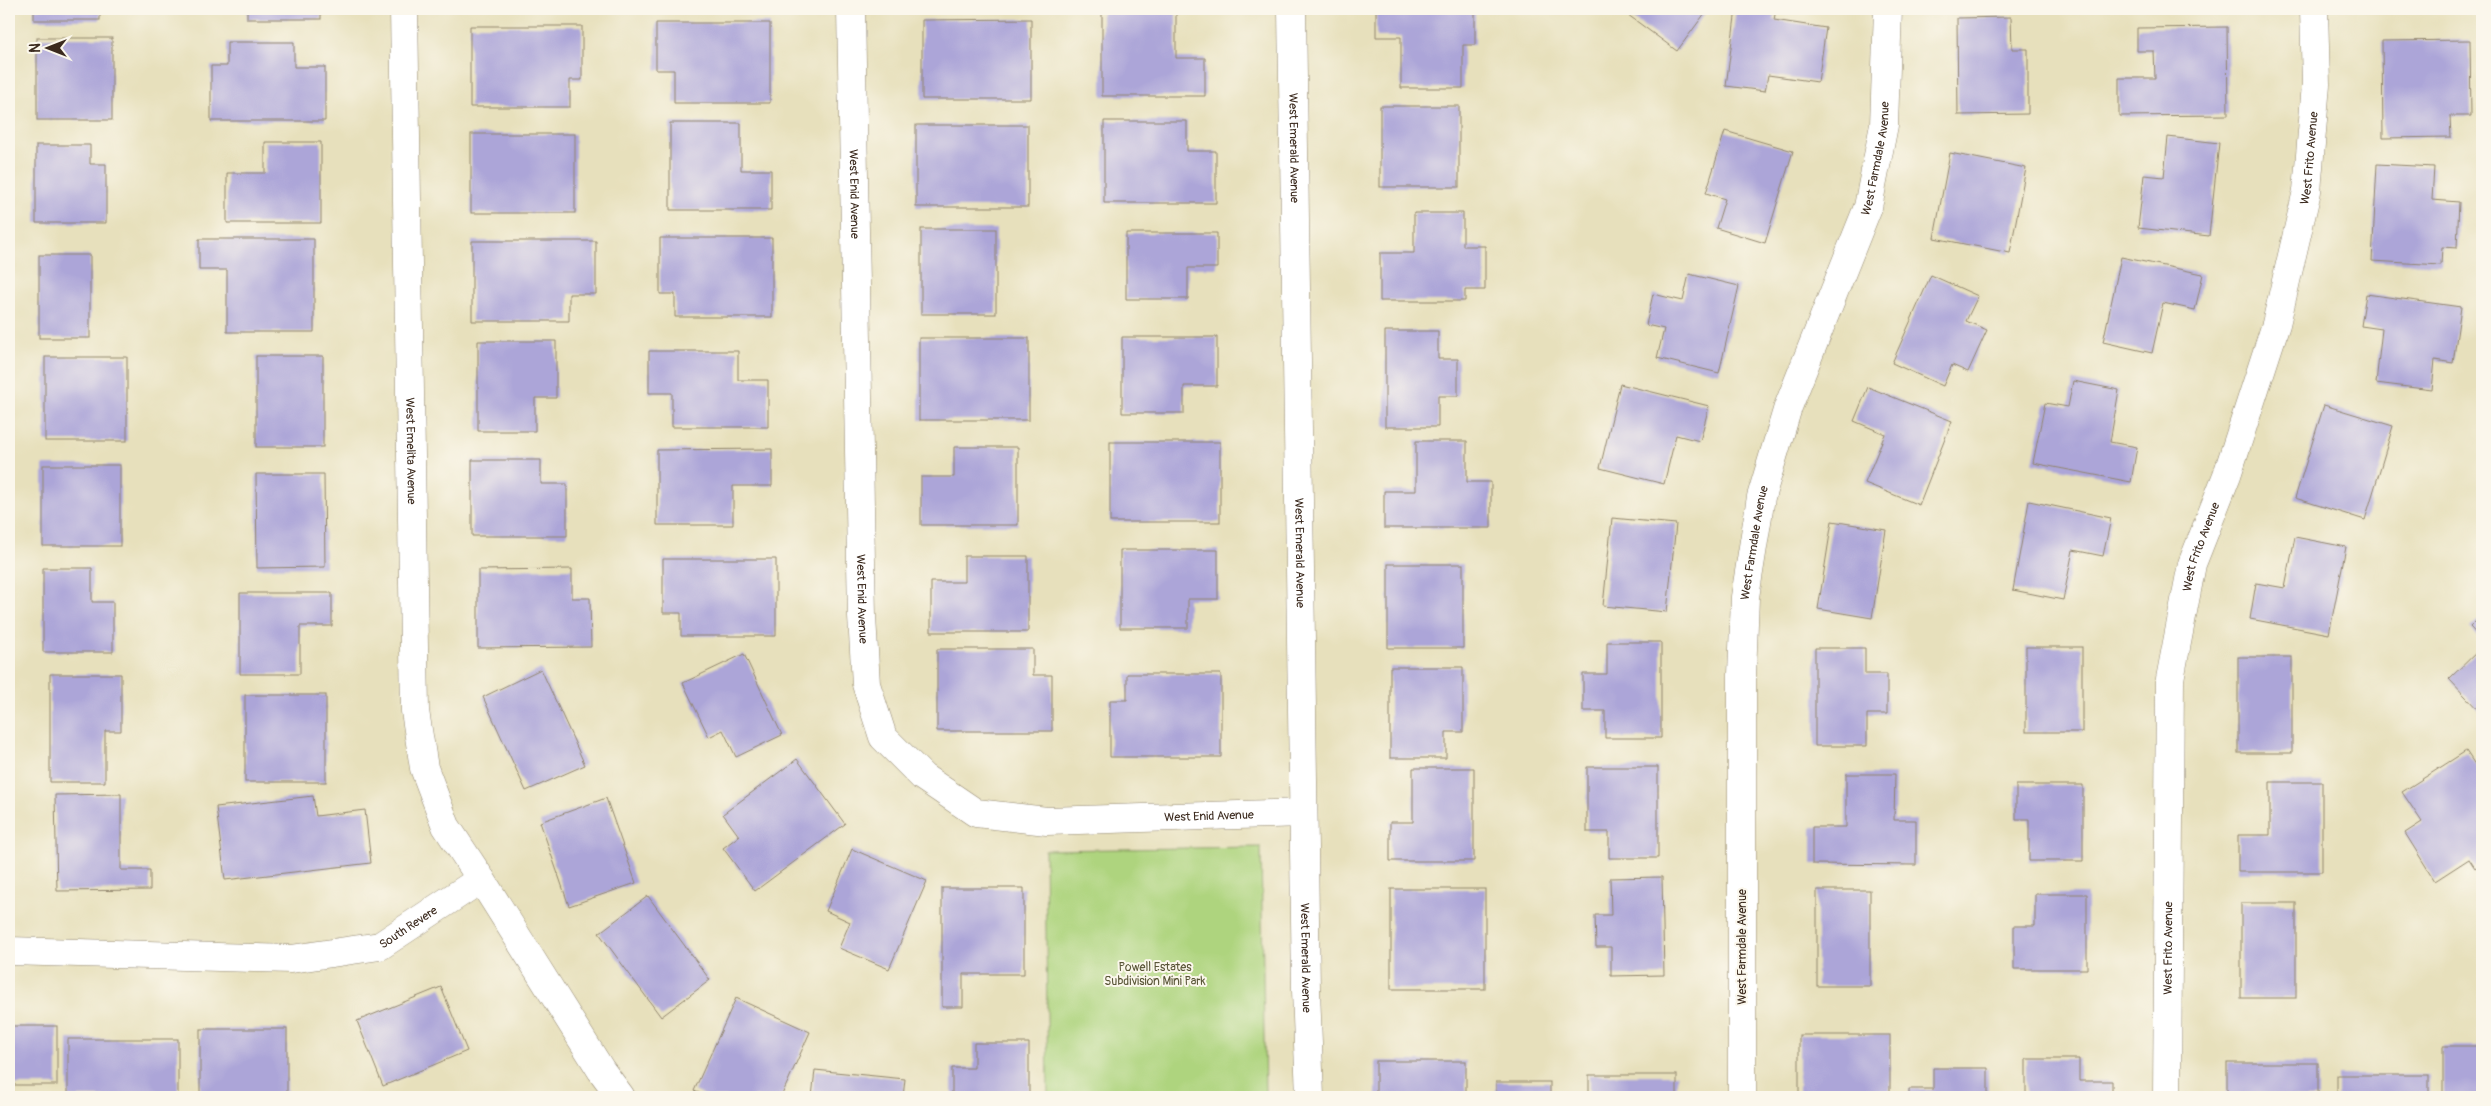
<svg xmlns="http://www.w3.org/2000/svg" width="2491" height="1106" viewBox="0 0 2491 1106" font-family="Pangolin,sans-serif">
  <style>
    .green { fill: #aed47e; stroke: #747f4e }
    .building { fill: #aca5d8 }
    .lines { fill: none; stroke-linecap: round; stroke-linejoin: round }
    .street-casing { stroke: #91856d; stroke-width: 29 }
    .street { stroke: #fff; stroke-width: 28 }
    .labels { text-anchor: middle; dominant-baseline: central; stroke-width: 4; stroke-linejoin: round; paint-order: stroke }
    .street-label { font-size: 12px; fill: #3b2a1e; stroke: #fbf7ec }
    .park-label { font-size: 12px; fill: #585436; stroke: #fbf7ec }
  </style>
  <rect width="100%" height="100%" fill="#fbf7ec"/>
  <filter id="ink" filterUnits="userSpaceOnUse"><feTurbulence type="fractalNoise" baseFrequency=".02" numOctaves="2"/><feDisplacementMap in="SourceGraphic" scale="10" xChannelSelector="R" yChannelSelector="G"/><feConvolveMatrix kernelMatrix="1 2 1 2 8 2 1 2 1" color-interpolation-filters="sRGB"/></filter>
  <filter id="wash" filterUnits="userSpaceOnUse"><feTurbulence type="fractalNoise" baseFrequency=".0096" numOctaves="4" result="noise"/><feDisplacementMap in="SourceGraphic" scale="20" xChannelSelector="R" yChannelSelector="G"/><feGaussianBlur stdDeviation="1.12" result="paint"/><feColorMatrix in="noise" values="0 0 0 0 0 0 0 0 0 0 0 0 0 0 0 0 0 1.4 0 .05"/><feComposite in="paint" operator="in"/></filter>
  <g filter="url(#wash)">
    <rect width="100%" height="100%" fill="#e7e0bc"/>
    <path class="green" d="M1261 847 1265 1097H1048L1045 850Z"/>
    <g id="blocks">
      <g class="building">
        <rect x="34" y="9" width="66" height="11"/>
        <rect x="247" y="9" width="74" height="10"/>
        <path d="M1102 9H1176V58H1205V96H1102Z"/>
        <path d="M1376 9H1475V45H1463V88H1401V37H1376Z"/>
        <path d="M1620 9H1708L1677 51Z"/>
        <path d="M1736 9H1776L1774 20 1826 28 1818 82 1768 75 1765 91 1726 86Z"/>
        <path d="M2011 17 2012 49H2028V114L1958 115 1957 18Z"/>
        <path d="M1031 19V99H922V20Z"/>
        <path d="M656 23H770V103H674V70H656Z"/>
        <path d="M470 26H582V80H570V107H470Z"/>
        <path d="M2227 27 2228 115 2119 116V78H2155L2154 51H2137V28Z"/>
        <rect x="37" y="38" width="75" height="82"/>
        <path d="M2470 40 2471 116H2450L2451 137 2383 138 2382 41Z"/>
        <path d="M227 42H294V67H325V121H211V66H227Z"/>
        <rect x="1380" y="106" width="79" height="81"/>
        <path d="M1104 121H1187V151H1216V203H1104Z"/>
        <path d="M670 123H741V170H771V210H670Z"/>
        <rect x="916" y="125" width="112" height="82"/>
        <path d="M1725 131 1793 151 1765 243 1716 228 1725 199 1706 193Z"/>
        <rect x="471" y="134" width="104" height="79"/>
        <path d="M2168 137 2219 143 2209 236 2138 228 2144 175 2164 177Z"/>
        <path d="M265 142H321V223H227V173H265Z"/>
        <path d="M36 145H90V164H106V223H36Z"/>
        <path d="M1950 153 2026 168 2010 253 1934 238Z"/>
        <path d="M2377 164 2434 167 2432 200 2459 202 2457 248 2442 247 2441 265 2372 261Z"/>
        <path d="M1414 213H1463V246H1485V290H1465V301H1380V253H1414Z"/>
        <rect x="921" y="229" width="75" height="85"/>
        <path d="M1126 233H1217V268H1188V299H1126Z"/>
        <path d="M660 238H772V317H675V294H660Z"/>
        <path d="M199 239H314V332H227V270H199Z"/>
        <path d="M472 241H596V294H569V321H472Z"/>
        <rect x="39" y="255" width="51" height="83"/>
        <path d="M2121 257 2203 274 2195 310 2163 303 2152 353 2103 342Z"/>
        <path d="M1689 274 1739 286 1719 373 1657 358 1664 329 1646 325 1653 294 1683 301Z"/>
        <path d="M1931 275 1978 296 1966 321 1987 330 1968 372 1952 365 1943 386 1892 363Z"/>
        <path d="M2366 294 2461 307 2453 363 2435 360 2432 390 2376 383 2382 329 2361 326Z"/>
        <path d="M1385 331H1438V359H1458V396H1438V427H1385Z"/>
        <path d="M1122 337H1217V386H1184V413H1122Z"/>
        <rect x="919" y="338" width="110" height="82"/>
        <path d="M478 341H556V398H535V431H478Z"/>
        <path d="M649 351H738V380H768V427H672V393H649Z"/>
        <rect x="256" y="356" width="67" height="91"/>
        <rect x="45" y="357" width="82" height="84"/>
        <path d="M2073 381 2119 390 2110 442 2137 447 2131 482 2033 463 2045 403 2068 407Z"/>
        <path d="M1620 384 1709 406 1700 441 1676 435 1664 484 1600 468Z"/>
        <path d="M1868 387 1952 421 1919 505 1865 483 1885 434 1854 421Z"/>
        <path d="M2324 405 2393 426 2365 520 2295 498Z"/>
        <path d="M1416 441H1467V482H1491V528H1384V491H1416Z"/>
        <rect x="1110" y="442" width="110" height="80"/>
        <path d="M954 447H1018V525H921V477H954Z"/>
        <path d="M772 449V486H733V525H657V450Z"/>
        <path d="M472 460H541V484H567V536H472Z"/>
        <rect x="43" y="465" width="77" height="81"/>
        <path d="M256 474H324L325 567 257 568Z"/>
        <path d="M2029 501 2111 518 2103 556 2073 550 2063 600 2013 590Z"/>
        <path d="M1612 518 1676 524 1667 612 1603 606Z"/>
        <path d="M1832 521 1886 530 1872 618 1818 609Z"/>
        <path d="M2295 537 2346 547 2329 634 2250 619 2256 583 2285 588Z"/>
        <path d="M1120 550H1218V599H1188V628H1120Z"/>
        <path d="M964 556H1028V632H931V582H964Z"/>
        <path d="M663 559H776V636H681V613H663Z"/>
        <rect x="1388" y="564" width="75" height="84"/>
        <path d="M43 568H92V602H113V652H43Z"/>
        <path d="M572 569V598H590L591 647 478 648V570Z"/>
        <path d="M240 593H332V626H300V674H240Z"/>
        <path d="M2482 615V640L2470 627Z"/>
        <path d="M1607 642H1661V738H1605V711H1583V674H1607Z"/>
        <rect x="2026" y="647" width="56" height="85"/>
        <path d="M2482 647V714L2449 679Z"/>
        <path d="M1815 648H1865V674H1887V714H1867V746H1815Z"/>
        <path d="M937 649H1033V675H1052V731H937Z"/>
        <path d="M744 654 782 735 736 757 723 730 709 737 683 683Z"/>
        <rect x="2238" y="657" width="54" height="96"/>
        <path d="M1390 667H1463V732H1446V758H1390Z"/>
        <path d="M541 669 585 765 526 791 483 697Z"/>
        <path d="M50 674H121V731H105V782H50Z"/>
        <path d="M1127 674H1221V757H1110V700H1127Z"/>
        <rect x="245" y="695" width="81" height="87"/>
        <path d="M2466 751 2482 775V863L2475 868 2469 859 2435 881 2405 833 2422 822 2402 792Z"/>
        <path d="M797 759 845 824 755 891 723 848 739 836 723 814Z"/>
        <path d="M1587 767H1658V858H1609V832H1587Z"/>
        <path d="M1413 768H1474V861H1390V822H1413Z"/>
        <path d="M1846 774H1895L1894 820H1916V865L1812 864V827H1846Z"/>
        <path d="M2270 782H2322V872H2238V835H2270Z"/>
        <path d="M2016 785H2083V861H2029V819H2016Z"/>
        <path d="M121 794V870H150V890L57 891 55 795Z"/>
        <path d="M313 796 316 816 365 810 371 863 225 880 216 807Z"/>
        <path d="M606 798 636 883 569 906 540 822Z"/>
        <path d="M852 849 927 881 889 969 839 948 850 922 826 911Z"/>
        <path d="M1662 877 1664 975 1611 976V947H1596L1595 915H1611L1610 878Z"/>
        <path d="M942 888H1024V974H963V1007H942Z"/>
        <rect x="1391" y="889" width="94" height="100"/>
        <rect x="1817" y="890" width="53" height="96"/>
        <path d="M2035 894H2087V969H2014V926H2035Z"/>
        <path d="M648 896 710 980 661 1017 599 933Z"/>
        <rect x="2241" y="903" width="55" height="95"/>
        <path d="M441 987 467 1051 383 1086 357 1021Z"/>
        <path d="M736 998 810 1032 781 1097H709L694 1091Z"/>
        <rect x="9" y="1026" width="48" height="59"/>
        <rect x="200" y="1029" width="87" height="68"/>
        <rect x="1799" y="1035" width="91" height="62"/>
        <rect x="68" y="1039" width="110" height="58"/>
        <path d="M974 1043H1029V1097H952V1068H974Z"/>
        <rect x="2443" y="1046" width="39" height="51"/>
        <path d="M2026 1059H2079V1081H2112V1097H2026Z"/>
        <rect x="1376" y="1061" width="90" height="36"/>
        <rect x="2227" y="1063" width="91" height="34"/>
        <path d="M1933 1068H1988V1097H1909V1089H1933Z"/>
        <path d="M815 1070 905 1079 903 1097H812Z"/>
        <rect x="1589" y="1075" width="88" height="22"/>
        <rect x="2337" y="1075" width="92" height="22"/>
        <rect x="1496" y="1082" width="54" height="15"/>
      </g>
    </g>
  </g>
  <g filter="url(#ink)">
    <use href="#blocks" fill-opacity="0" stroke="#91856d" stroke-width="1"/>
    <g class="lines">
      <g class="street-casing">
        <g id="street">
          <path id="s1" d="M404 9 415 711 424 768 446 826 481 879"/>
          <path id="s2" d="M851 9 862 617 866 684 883 737 923 777 976 813 1047 821 1303 813"/>
          <path id="s3" d="M1292 9 1306 990 1310 1097"/>
          <path id="s4" d="M9 951 291 959 380 946 481 879 601 1070 621 1097"/>
          <path id="s5" d="M1742 1097V675L1745 597 1761 497 1788 407 1868 207 1884 125 1888 9"/>
          <path id="s6" d="M2167 1097 2170 679 2192 564 2227 475 2276 324 2307 191 2316 84 2314 9"/>
        </g>
      </g>
      <use href="#street" class="street"/>
    </g>
  </g>
  <g class="labels">
    <g class="street-label">
      <text stroke="none"><textPath href="#s3" startOffset="139">West Emerald Avenue</textPath></text>
      <text stroke="none"><textPath href="#s5" startOffset="960">West Farmdale Avenue</textPath></text>
      <text stroke="none"><textPath href="#s6" startOffset="959">West Frito Avenue</textPath></text>
      <text stroke="none"><textPath href="#s2" startOffset="185">West Enid Avenue</textPath></text>
      <text stroke="none"><textPath href="#s1" startOffset="442">West Emelita Avenue</textPath></text>
      <text stroke="none"><textPath href="#s5" startOffset="555">West Farmdale Avenue</textPath></text>
      <text stroke="none"><textPath href="#s6" startOffset="554">West Frito Avenue</textPath></text>
      <text stroke="none"><textPath href="#s3" startOffset="544">West Emerald Avenue</textPath></text>
      <text stroke="none"><textPath href="#s2" startOffset="590">West Enid Avenue</textPath></text>
      <text stroke="none"><textPath href="#s2" startOffset="1085">West Enid Avenue</textPath></text>
      <text stroke="none"><textPath href="#s4" startOffset="406">South Revere</textPath></text>
      <text transform="translate(1742 947) rotate(-90)">West Farmdale Avenue</text>
      <text stroke="none"><textPath href="#s6" startOffset="149">West Frito Avenue</textPath></text>
      <text stroke="none"><textPath href="#s3" startOffset="949">West Emerald Avenue</textPath></text>
    </g>
    <g class="park-label">
      <text x="1155" y="967">Powell Estates<tspan x="1155" dy="14">Subdivision Mini Park</tspan></text>
    </g>
  </g>
  <rect width="2491" height="1106" fill="none" stroke="#fbf7ec" stroke-width="30"/>
  <g transform="translate(48 48) rotate(270)" stroke="#fbf7ec" stroke-width="4" paint-order="stroke">
  <path d="M0-4L9 19L0 12L-9 19Z" fill="#3b2a1e"/>
  <text y="-8" font-size="14" font-weight="bold" text-anchor="middle" fill="#3b2a1e">N</text>
  </g>
</svg>
